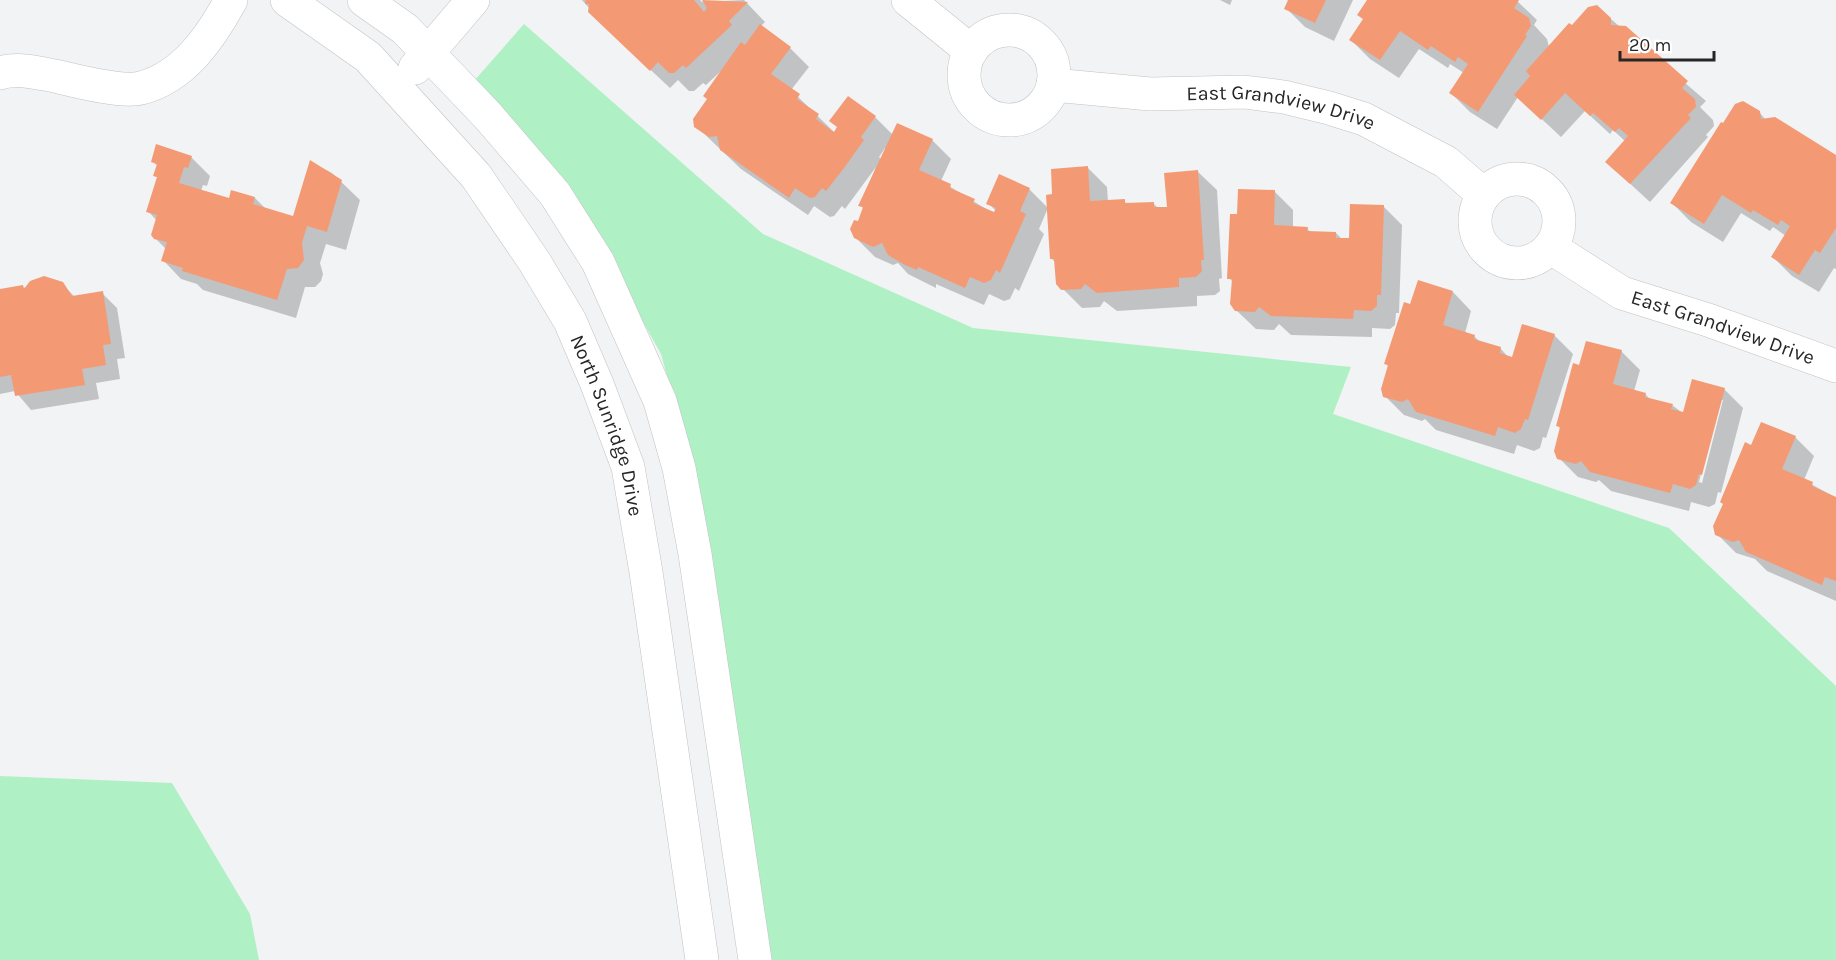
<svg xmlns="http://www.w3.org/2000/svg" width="1836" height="960" viewBox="0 0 1836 960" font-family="Karla,sans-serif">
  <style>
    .green { fill: #aff1c5 }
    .shadow { fill: #0003; fill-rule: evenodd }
    .building { fill: #f39a75 }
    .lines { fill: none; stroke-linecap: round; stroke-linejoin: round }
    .minor-casing { stroke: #c1c2c4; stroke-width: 34 }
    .minor { stroke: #fff; stroke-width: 33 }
    .labels { text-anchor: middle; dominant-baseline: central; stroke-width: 4.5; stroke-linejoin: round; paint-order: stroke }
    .street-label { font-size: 20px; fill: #262627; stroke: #fff }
  </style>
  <rect width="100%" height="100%" fill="#f2f3f4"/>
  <g class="green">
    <path d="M524 24 763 234 973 328 1351 367 1333 414 1669 528 1836 686V960H770L691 463 661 354 615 272 474 81Z"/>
    <path d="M0 776 172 783 250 914 259 960H0Z"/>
  </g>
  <g class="shadow">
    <path d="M582 0H700L702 2 744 0 765 22 761 26 790 48 809 67 791 90 835 133 875 117 893 135 932 140 951 159 941 181 994 214 996 211 988 203 1029 189 1048 208 1039 229 1044 234 1019 291 1015 288 1010 299 1004 301 989 294 984 305 936 284V288L908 274 898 263 893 265 875 257 855 237 864 209 860 205 876 167 845 209 842 206 834 216 830 217 814 206 808 215 741 169 696 126 721 71 706 85 703 83 694 91H689L678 80 670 88 609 31ZM885 148 887 149 882 160 879 157Z"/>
    <path d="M1220 0H1232L1230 5Z"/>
    <path d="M1290 0H1353L1334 41 1305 27 1286 8Z"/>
    <path d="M1369 0H1516L1537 20 1534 25 1547 39 1549 47 1597 7 1706 101 1700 107 1713 120 1714 126 1706 135 1708 137 1650 202 1626 180V142L1613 130 1610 134 1585 111 1561 137 1518 97 1497 129 1470 112 1451 93 1464 73 1450 64 1448 68 1419 49 1399 78 1370 59 1351 40 1364 19Z"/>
    <path d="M1759 112 1766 120 1836 157V269L1834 268 1819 292 1792 276 1773 257 1786 236 1773 227 1770 231 1741 213 1723 242 1691 222 1672 203Z"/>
    <path d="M191 157 210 176 207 186 203 185 201 191 230 200 255 198 265 208 294 218 311 162 332 173 360 200 346 250 326 244 320 263 323 274 321 281 315 287H305L296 318 203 290 197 284 181 279 163 260 166 249 155 238 157 221 148 211 158 178 155 176 158 166 153 162Z"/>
    <path d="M1088 168 1107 187 1108 202 1124 201 1128 205 1153 203 1159 209 1168 208 1198 172 1217 190 1222 278 1219 279 1220 291 1215 295 1197 296V306L1117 311 1104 301 1100 307 1082 308 1057 283 1056 263 1052 259 1054 195Z"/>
    <path d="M1274 191 1293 210V228H1307L1311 233H1336L1342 239H1350L1383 206 1402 225 1399 313H1396L1395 325 1390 329 1372 328V337L1291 335 1279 324 1274 330 1256 329 1236 310 1233 282 1229 278 1238 216Z"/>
    <path d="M62 284 75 297 102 293 117 308 125 358 117 359 120 379 96 383 99 399 31 410 15 391 0 394V290Z"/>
    <path d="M1453 292 1471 311 1465 333 1474 336 1481 343 1501 349 1509 358 1513 359 1554 335 1573 354 1546 438 1543 437 1540 448 1534 451 1517 445 1514 454 1436 430 1425 419 1422 421 1404 415 1385 396 1389 367 1386 364 1411 306Z"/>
    <path d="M1621 351 1640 370 1634 391 1645 394 1651 400 1672 405 1684 414 1724 389 1743 408 1721 493 1718 492 1715 504 1709 507 1691 502 1689 511 1611 491 1599 480 1596 482 1578 477 1559 458 1561 429 1558 426 1580 367ZM1720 400H1723L1702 483 1699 482Z"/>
    <path d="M1795 437 1814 456 1804 480 1836 498V601L1767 571 1755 559 1736 553 1717 534 1752 447Z"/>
  </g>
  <g class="building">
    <path d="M586 0H694L704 12 707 8 702 0 748 2 729 21 732 25 686 68 683 65 674 73H669L658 62 650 71 588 12 589 4H585Z"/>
    <path d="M1288 0H1326L1315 23 1284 9Z"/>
    <path d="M1367 0H1519L1514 8 1529 18 1531 26 1525 35 1527 36 1478 112 1449 93 1468 64 1458 57 1455 62 1431 46 1428 50 1400 31 1380 60 1349 40 1363 19 1357 15Z"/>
    <path d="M1597 5 1611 18V25L1626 26 1688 81 1682 88 1695 99 1696 107 1688 115 1691 118 1630 184 1605 162 1628 136 1619 128 1615 132 1593 113 1590 116 1565 93 1541 120 1514 95 1530 76 1526 71 1569 23 1572 25 1588 7Z"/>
    <path d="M760 24 791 47 771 74 800 94 797 99 819 114 816 119 834 132 837 127 829 121 848 96 876 116 861 137 864 140 844 168 826 191 822 188 815 197 810 198 795 188 789 198 720 150 717 136 709 137 694 127 693 119 707 99 703 96 741 42 745 45Z"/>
    <path d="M1743 101 1760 111 1761 119 1775 117 1836 155V228L1820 253 1815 250 1799 275 1771 257 1790 226 1781 220 1778 225 1753 210 1751 213 1722 195 1704 224 1670 203 1721 122 1723 123 1735 104Z"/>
    <path d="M897 123 933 139 919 170 951 184 950 188 975 199 973 203 994 212 996 208 986 204 999 174 1030 188 1020 211 1026 214 1000 273 996 270 991 280 984 283 970 277 965 288 918 267 917 270 905 265 888 255 882 243 873 247 854 238 850 229 854 220 858 221 863 207 858 206Z"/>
    <path d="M156 144 192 156 188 168 184 167 179 183 229 198 231 190 255 197 253 204 293 216 310 160 342 180 327 232 307 226 302 243 304 260 298 268 287 269 277 300 182 271 183 268 161 261 167 242 154 239 151 235 157 215 146 212 157 177 153 176 157 164 151 162Z"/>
    <path d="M1088 166 1090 201 1125 199V203L1154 202V207H1167L1164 173 1198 170 1204 260H1201L1202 271 1196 277 1179 278V287L1097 293 1085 284 1081 289 1061 290 1056 284 1054 259H1050L1046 195 1052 194 1051 169Z"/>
    <path d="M1238 189 1275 190 1274 225 1308 227 1307 231 1336 232V238H1349L1350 204 1384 205 1381 295H1377V306L1371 311 1354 310 1353 319 1271 316 1259 307 1255 312 1235 311 1230 304 1232 279H1227L1230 214H1237Z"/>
    <path d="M44 276 63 282 72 296 103 291 111 344 103 345 106 365 82 369 85 385 15 396 11 375 0 377V289L23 285 24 289 30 281Z"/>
    <path d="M1418 280 1453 291 1443 325 1475 335 1474 339 1501 347 1500 353 1512 357 1522 324 1555 334 1528 420 1525 419 1521 429 1515 433 1498 427 1495 436 1416 412 1408 399 1402 402 1383 397 1381 389 1388 365 1384 364 1404 302 1410 304Z"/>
    <path d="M1586 341 1622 350 1613 384 1646 393 1645 397 1673 404 1671 409 1683 412 1692 379 1725 388 1702 475 1699 474 1696 485 1690 489 1673 484 1670 493 1590 472 1581 461 1576 464 1557 459 1554 451 1560 427 1556 426 1573 363 1579 365Z"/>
    <path d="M1761 422 1796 436 1782 469 1813 482 1812 486 1836 497V581L1825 577 1822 585 1746 552 1739 540 1733 542 1715 535 1713 526 1723 504 1720 502 1745 442 1751 445Z"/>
  </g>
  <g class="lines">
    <g class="minor-casing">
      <g id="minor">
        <path id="s1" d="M287 0 368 57 476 176 534 261 570 321 597 384 628 467 646 572 702 960"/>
        <path d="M364 0 405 29 488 116 555 194 598 262 660 401 679 468 695 554 755 960"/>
        <path d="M908 0 971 51"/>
        <circle cx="1009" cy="75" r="45"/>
        <path d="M415 68 473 0"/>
        <path d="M0 73C16 67 38 73 55 76 76 81 122 93 141 88 184 77 211 37 231 0"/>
        <path id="s2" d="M1053 85 1150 94 1244 92 1284 97 1329 108 1364 119 1446 162 1484 195"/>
        <circle cx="1517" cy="221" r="42"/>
        <path id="s3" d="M1550 247 1622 293 1708 320 1836 366"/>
      </g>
    </g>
    <use href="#minor" class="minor"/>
  </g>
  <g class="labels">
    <g class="street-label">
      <text stroke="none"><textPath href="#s2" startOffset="230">East Grandview Drive</textPath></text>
      <text stroke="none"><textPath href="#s3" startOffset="192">East Grandview Drive</textPath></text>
      <text stroke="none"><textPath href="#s1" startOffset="544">North Sunridge Drive</textPath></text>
    </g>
  </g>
  <path d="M1620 51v9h94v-9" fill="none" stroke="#262627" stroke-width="3"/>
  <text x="1629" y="51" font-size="18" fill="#262627" stroke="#ffffff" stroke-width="4.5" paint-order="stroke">20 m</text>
</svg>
